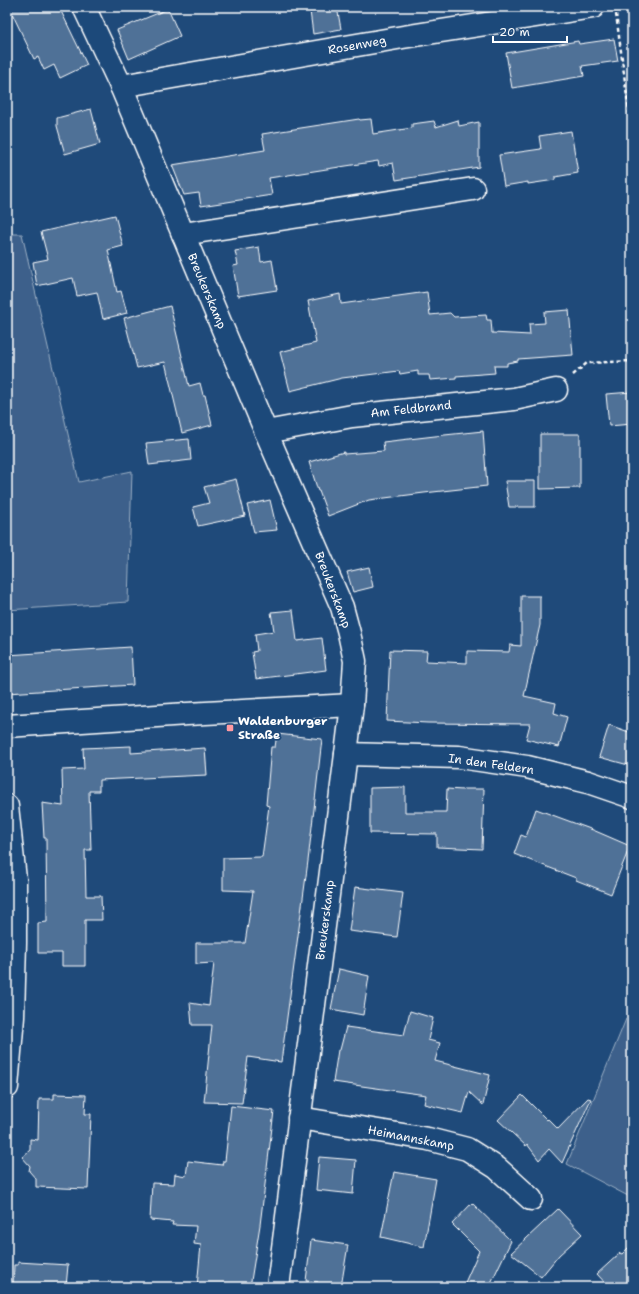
<svg xmlns="http://www.w3.org/2000/svg" width="639" height="1294" viewBox="0 0 639 1294" font-family="'Shantell Sans',sans-serif">
  <style>
    .green { fill: #3c618b; stroke: #9eb0c5 }
    .building { fill: #507197; stroke: #fff }
    .lines { fill: none; stroke-linecap: round; stroke-linejoin: round }
    .minor-casing { stroke: #fff; stroke-width: 25 }
    .path { stroke: #fff; stroke-width: 2.5; stroke-dasharray: 4 3; stroke-linecap: butt }
    .minor { stroke: #1f4a7a; stroke-width: 22 }
    .poi-dot { fill: #ff9aa2; stroke: #1f4a7a; stroke-width: 1.5 }
    .labels { text-anchor: middle; dominant-baseline: central; stroke-width: 3.5; stroke-linejoin: round; paint-order: stroke }
    .street-label { font-size: 12px; fill: #fff; stroke: #1f4a7a }
    .poi-label { font-size: 12px; font-weight: bold; fill: #fff; stroke: #1f4a7a; text-anchor: start }
  </style>
  <rect width="100%" height="100%" fill="#1f4a7a"/>
  <filter id="ink" filterUnits="userSpaceOnUse"><feTurbulence type="fractalNoise" baseFrequency=".025" numOctaves="2"/><feDisplacementMap in="SourceGraphic" scale="8" xChannelSelector="R" yChannelSelector="G"/><feConvolveMatrix kernelMatrix="1 2 1 2 8 2 1 2 1" color-interpolation-filters="sRGB"/></filter>
  <g filter="url(#ink)">
    <g class="green">
      <path d="M7 234H22L79 482 132 471 128 602 7 610Z"/>
      <path d="M626 1019 632 1022V1189L628 1196 567 1164Z"/>
    </g>
    <g class="building">
      <path d="M9 7H59L87 65 60 78 54 65 44 70 38 57 34 59Z"/>
      <path d="M331 7H337L341 29 313 34 310 11Z"/>
      <path d="M168 9 180 36 129 59 117 30Z"/>
      <path d="M614 39 618 61 582 66 584 76 512 88 506 53 578 41 579 44Z"/>
      <path d="M91 109 100 144 65 154 57 126V118Z"/>
      <path d="M359 119 360 120 371 119 373 134 412 128V124L434 121 436 127 458 120 459 126 479 122V167L396 180 393 163 379 166 378 161 269 178 272 195 201 206 199 193 184 195 172 165 265 150 262 134Z"/>
      <path d="M571 131 578 173 555 177V180L528 184V182L504 186 499 155 541 149 539 136Z"/>
      <path d="M115 215 123 246 108 250 117 292 121 291 127 313 103 319 97 292 77 296 73 278 37 286 33 262 48 259 41 232Z"/>
      <path d="M259 247 261 262 272 260 277 290 238 296 233 266 238 265 235 251Z"/>
      <path d="M427 292 430 315 450 313 454 317 486 315 487 320H491L492 333 530 335 529 324 545 323 544 312 569 310 573 355 518 359V361L507 363V366H494L495 373 456 376V378L430 380 429 375H418V371L400 374 399 371 342 378 290 391 280 352 316 343 308 301 340 294 341 304Z"/>
      <path d="M170 306 189 386 200 383 203 395H205L212 425 182 433 165 362 137 368 124 318Z"/>
      <path d="M632 392V424L609 426 606 394Z"/>
      <path d="M483 431 487 486 424 493 369 500 328 516 319 491H318L309 462 344 452V454L384 451 383 442 435 436Z"/>
      <path d="M540 434H580V488L540 489Z"/>
      <path d="M189 439 191 460 149 465 146 443Z"/>
      <path d="M236 479 245 516 198 526 193 507 209 503 204 487Z"/>
      <path d="M505 481H535V507H509Z"/>
      <path d="M270 500 277 530 254 532 247 505Z"/>
      <path d="M369 567 373 587 353 592 347 572Z"/>
      <path d="M521 596H540V625L524 696 556 703 554 713 567 717 559 747 526 739 530 724 428 723 387 721 390 650 427 651 426 661 467 663V651L509 652 510 645 521 646Z"/>
      <path d="M293 610 297 641 322 638 326 670 256 679 252 652 257 651 255 634 274 631 271 612Z"/>
      <path d="M131 647 133 685 7 693V655Z"/>
      <path d="M609 725 632 733V766L599 757Z"/>
      <path d="M277 734 322 739 308 861 281 1062 248 1057 242 1103 204 1102 212 1025H192L190 1003 209 1006 214 963 196 964V943H245L253 891 223 890V858L262 857 269 806 266 805 271 747H275Z"/>
      <path d="M131 746V753L205 748 207 775 99 780V791H89L91 850H85L86 896H101L102 920H85V966H62V953H38V923L47 922 46 838H44L42 803 63 806 62 770 84 769 83 748Z"/>
      <path d="M405 787V812H446L447 789 463 790V789H484L482 849 437 847V834L370 833V788Z"/>
      <path d="M536 809 593 830 630 846 611 894 576 880V878L514 854 521 835 526 837Z"/>
      <path d="M355 887 403 893 397 937 349 931Z"/>
      <path d="M339 969 369 976 363 1015 331 1009Z"/>
      <path d="M410 1011 433 1018 428 1040 440 1043 435 1061 490 1075 483 1105 469 1092 463 1113 424 1104 426 1095 333 1082 338 1050H340L346 1027 404 1035Z"/>
      <path d="M54 1094 86 1095 85 1114H91L88 1189 36 1187V1179L29 1171 30 1166 22 1157 30 1150V1139L38 1140 39 1099H54Z"/>
      <path d="M522 1095 547 1120 548 1119 558 1129 588 1098 591 1099 562 1163 549 1149 539 1160 527 1144 526 1146 498 1120Z"/>
      <path d="M231 1106 274 1111 260 1225 250 1287H197L201 1245 194 1244 196 1226 172 1225 173 1222 150 1220 152 1183 174 1184 175 1174 186 1176 188 1161 222 1165 223 1161H225Z"/>
      <path d="M319 1157 356 1160 353 1194 316 1190Z"/>
      <path d="M394 1172 436 1179 424 1247 381 1237Z"/>
      <path d="M472 1203 511 1241 489 1287H463L479 1251 452 1224Z"/>
      <path d="M558 1209 582 1234 559 1255 541 1277 511 1253Z"/>
      <path d="M311 1240 348 1245 341 1287H317L318 1282 306 1281Z"/>
      <path d="M632 1244V1287H609L597 1274 620 1253 622 1254Z"/>
      <path d="M18 1262 68 1265 66 1287H13L14 1265H18Z"/>
    </g>
    <g class="lines">
      <g class="minor-casing">
        <g id="minor">
          <path d="M84 7 121 86 266 432 342 607 349 633 355 661 352 705 346 754 278 1287"/>
          <path d="M121 86 403 37 593 7"/>
          <path d="M183 234 473 189"/>
          <path d="M266 432 352 416 514 399 556 390"/>
          <path d="M7 726 187 714 352 705"/>
          <path d="M346 754 459 757 527 767 588 782 632 797"/>
          <path d="M7 806 15 879V943L13 1017 7 1087"/>
          <path d="M299 1118 428 1139 467 1149 497 1168 531 1199"/>
        </g>
      </g>
      <g class="path">
        <path d="M616 14 632 134"/>
        <path d="M573 375 587 363 632 361"/>
      </g>
      <use href="#minor" class="minor"/>
    </g>
  </g>
  <rect class="poi-dot" x="226" y="724" width="8" height="8" rx="2"/>
  <g class="labels">
    <g class="street-label">
      <text transform="translate(357 45) rotate(-10)">Rosenweg</text>
      <text transform="translate(207 291) rotate(67)">Breukerskamp</text>
      <text transform="translate(411 409) rotate(-6)">Am Feldbrand</text>
      <text transform="translate(333 590) rotate(69)">Breukerskamp</text>
      <text transform="translate(491 764) rotate(8)">In den Feldern</text>
      <text transform="translate(325 920) rotate(-83)">Breukerskamp</text>
      <text transform="translate(411 1138) rotate(11)">Heimannskamp</text>
    </g>
    <g class="poi-label">
      <text x="238" y="721">Waldenburger<tspan x="238" dy="14">Straße</tspan></text>
    </g>
  </g>
  <rect width="639" height="1294" fill="none" stroke="#1f4a7a" stroke-width="24"/>
  <rect x="12" y="12" width="615" height="1270" fill="none" stroke="#fff" stroke-width="1.5" filter="url(#ink)"/>
  <path d="M493 36v6h74v-6" fill="none" stroke="#ffffff" stroke-width="2"/>
  <text x="499" y="36" font-size="12" fill="#ffffff" stroke="#1f4a7a" stroke-width="3" paint-order="stroke">20 m</text>
</svg>
